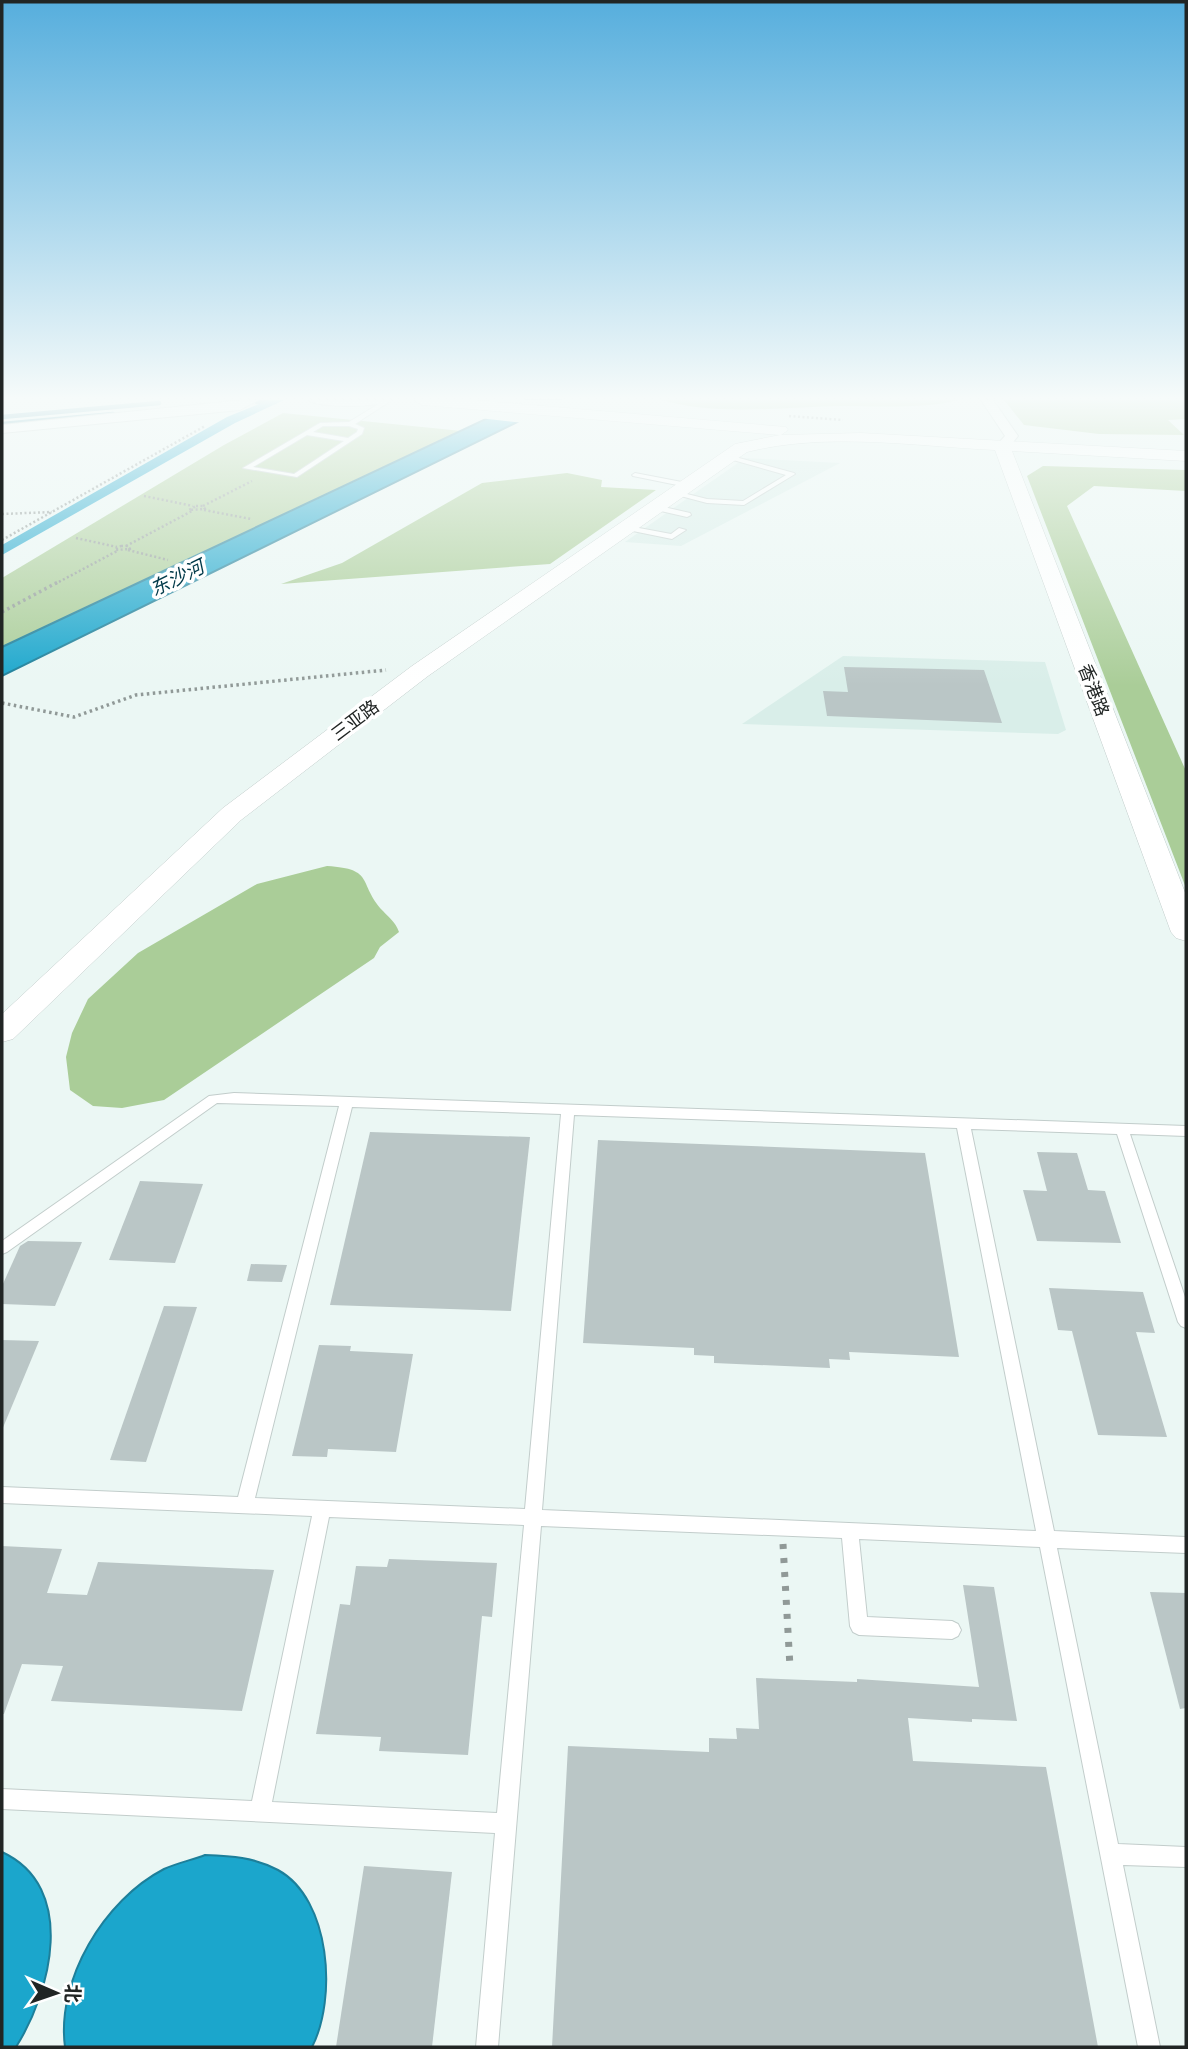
<svg xmlns="http://www.w3.org/2000/svg" width="1188" height="2049" viewBox="0 0 1188 2049" font-family="Inter,'Noto Sans SC',sans-serif">
  <style>
    .built { fill: #d9eee9 }
    .green { fill: #aacd98 }
    .water { fill: #1ba6cc; stroke: #1d7f9a; stroke-width: 2 }
    .pier { fill: #ebf7f4 }
    .lines { fill: none; stroke-linecap: round; stroke-linejoin: round }
    .stream { stroke: #1d7f9a; stroke-width: 4.5 }
    .canal { fill: #1ba6cc; fill-rule: evenodd }
    .building { fill: #bac6c6 }
    .service-casing { stroke: #c2cdcb; stroke-width: 2 }
    .minor-casing { stroke: #c2cdcb; stroke-width: 2 }
    .tertiary-casing { stroke: #c2cdcb; stroke-width: 1 }
    .path-far2 { stroke: #909997; stroke-width: 2.5; stroke-dasharray: 2 2.5; stroke-linecap: butt }
    .path-far1 { stroke: #909997; stroke-width: 3.5; stroke-dasharray: 2.5 3.5; stroke-linecap: butt }
    .path { stroke: #909997; stroke-width: 7; stroke-dasharray: 5 9; stroke-linecap: butt }
    .service { fill: #fff; fill-rule: evenodd }
    .minor { fill: #fff; fill-rule: evenodd }
    .tertiary { fill: #fff; fill-rule: evenodd }
    .labels { text-anchor: middle; dominant-baseline: central; stroke-width: 7; stroke-linejoin: round; paint-order: stroke }
    .far-street-label { font-size: 18px; fill: #212524; stroke: #fff }
    .far-water-label { font-size: 19px; font-style: italic; fill: #003949; stroke: #fff }
  </style>
  <rect width="100%" height="100%" fill="#ebf7f4"/>
  <g class="built">
    <path d="M745 458 840 463 681 546 625 542Z"/>
    <path d="M843 656 1045 662 1066 730 1058 734 742 724Z"/>
  </g>
  <g class="green">
    <path d="M662 400H959C926 409 876 406 840 406 786 407 714 416 662 400Z"/>
    <path d="M1004 400H1186V419L1168 420 1184 435 1099 434 1024 425Z"/>
    <path d="M283 413 462 431 2 647V578L224 445Z"/>
    <path d="M1043 466 1186 470V491L1094 486 1067 506 1186 771V888L1027 476Z"/>
    <path d="M567 473 602 480 601 487 656 490 550 564 281 584 342 563 482 483Z"/>
    <path d="M327 866C376 869 357 883 383 911 390 919 395 921 399 932L380 947 374 958 164 1100 122 1108 93 1106 70 1090 66 1057 72 1033 88 999 138 953 257 884Z"/>
  </g>
  <g class="water">
    <path d="M526 400H562L2 676V647Z"/>
    <path d="M2 1852C78 1887 51 1992 16 2047H2Z"/>
    <path d="M205 1855C232 1856 253 1857 278 1870 331 1899 337 1999 312 2047H65C56 1980 104 1900 164 1869 177 1863 192 1860 205 1855Z"/>
  </g>
  <path class="pier" d="M518 400H566L523 423 479 418Z"/>
  <g class="lines">
    <g class="stream">
      <path d="M257 402H275"/>
      <path d="M2 417 159 403"/>
      <path d="M2 424 113 414"/>
    </g>
    <path class="canal" d="M269 400H284L235 423 2 555V545L227 417Z"/>
  </g>
  <g class="building">
    <path d="M844 667 984 670 1002 723 827 716 823 691 848 692Z"/>
    <path d="M370 1132 530 1137 511 1311 330 1305Z"/>
    <path d="M598 1140 925 1153 959 1357 849 1352 850 1360 829 1359 830 1368 714 1363V1356L694 1355V1348L583 1343Z"/>
    <path d="M1037 1152 1077 1153 1088 1190 1105 1191 1121 1243 1037 1241 1023 1190 1047 1191Z"/>
    <path d="M140 1181 203 1184 175 1263 109 1260Z"/>
    <path d="M28 1241 82 1242 55 1306 2 1304V1286L20 1246Z"/>
    <path d="M251 1264 287 1265 282 1282 247 1281Z"/>
    <path d="M1049 1288 1143 1292 1155 1333 1136 1332 1167 1437 1098 1435 1072 1331 1058 1330Z"/>
    <path d="M164 1306 197 1307 146 1462 110 1460Z"/>
    <path d="M2 1340 39 1341 2 1430Z"/>
    <path d="M319 1345 351 1346 350 1351 413 1354 396 1452 328 1449 327 1457 292 1456Z"/>
    <path d="M2 1546 62 1549 47 1593 87 1595 98 1562 274 1570 242 1711 51 1701 63 1666 22 1664 4 1714H2Z"/>
    <path d="M389 1559 497 1563 492 1617 482 1616 468 1755 379 1751 381 1737 316 1734 340 1604 350 1605 356 1566 387 1567Z"/>
    <path d="M963 1585 994 1587 1017 1721 972 1719V1722L908 1718 913 1761 1046 1767 1098 2047H552L568 1746 709 1752V1738L737 1739 736 1728 759 1729 756 1678 857 1682V1679L979 1687Z"/>
    <path d="M1150 1592 1186 1593V1708L1180 1709Z"/>
    <path d="M364 1866 452 1872 432 2047H336Z"/>
  </g>
  <g class="lines">
    <g class="service-casing">
      <g id="service">
        <path d="M385 400H392L355 424 364 428 362 434 297 477 243 468 320 423 349 422ZM323 426H349L358 429 357 432 348 438 313 432ZM307 435 344 441 294 474 253 467Z"/>
        <path d="M728 455 794 473 795 474 744 505 707 503 673 494 671 493 675 491 707 499 743 501 786 475 726 458V456Z"/>
        <path d="M635 473 687 483 690 485 687 487 633 476 632 475Z"/>
        <path d="M655 505 690 513 691 515 687 517 652 509V505Z"/>
        <path d="M623 525 671 534 679 528 686 530 672 539 623 529Z"/>
        <path d="M234 1093 1186 1126V1136L1130 1134 1186 1300V1328L1181 1326 1178 1322 1117 1134 971 1129 1054 1531 1186 1537V1553L1057 1548 1118 1844 1186 1847V1867L1123 1865 1160 2047H1138L1040 1547 859 1539 867 1617 952 1621 958 1624 961 1630 958 1636 952 1639 859 1635 853 1632 850 1626 842 1538 541 1526 498 2047H476L495 1833 2 1809V1789L252 1801 312 1516 2 1503V1487L238 1497 339 1106 217 1103 7 1252 2 1254V1241L209 1096ZM352 1107 561 1114 525 1509 255 1498ZM574 1115 957 1128 1036 1531 542 1510ZM329 1517 524 1525 497 1813 272 1802Z"/>
      </g>
    </g>
    <g class="minor-casing">
      <g id="minor">
        <path d="M243 400H258L240 410 2 433V425Z"/>
        <path d="M308 400H390C379 408 319 408 308 400Z"/>
        <path d="M981 400H993L1018 436 1007 450 995 447 1005 436Z"/>
      </g>
    </g>
    <g class="tertiary-casing">
      <path id="tertiary" d="M414 400H473L786 427 788 430 781 435 861 433 1186 451V461L1012 451 1186 895V941L1176 938 1171 932 995 450C913 446 827 432 747 452L428 676 241 820 13 1039 2 1042V1014L223 808 412 666 735 444 780 435 422 405Z"/>
    </g>
    <g class="path-far2">
      <path d="M789 416 843 420"/>
      <path d="M144 496 193 506"/>
      <path d="M196 506H203L205 509 189 510Z"/>
      <path d="M203 506 252 481"/>
      <path d="M204 510 251 519"/>
      <path d="M2 514 52 512"/>
      <path d="M76 538 117 547"/>
      <path d="M2 540 205 426"/>
      <path d="M121 546H128L130 549 115 550Z"/>
      <path d="M126 546 192 511"/>
      <path d="M128 550 168 560"/>
      <path d="M55 584 117 551"/>
    </g>
    <g class="path-far1">
      <path d="M2 612 58 582"/>
      <path d="M2 703 74 717 136 695 386 670"/>
    </g>
    <path class="path" d="M783 1544 790 1667"/>
    <use href="#service" class="service"/>
    <use href="#minor" class="minor"/>
    <use href="#tertiary" class="tertiary"/>
  </g>
  <linearGradient id="sky" x2="0" y2="1"><stop stop-color="#56aedd"/><stop offset="0.58" stop-color="#f6fbfa"/><stop offset="1" stop-color="#f6fbfa" stop-opacity="0"/></linearGradient>
  <rect width="1188" height="686" fill="url(#sky)"/>
  <g class="labels">
    <g class="far-street-label">
      <text transform="translate(1094 690) rotate(69)">香港路</text>
      <text transform="translate(355 720) rotate(-37)">三亚路</text>
    </g>
    <g class="far-water-label">
      <text transform="translate(177 578) rotate(-26)">东沙河</text>
    </g>
  </g>
  <rect width="1188" height="2049" fill="none" stroke="#212524" stroke-width="7"/>
  <g transform="translate(56 1993) rotate(92)" stroke="#ffffff" stroke-width="5" paint-order="stroke">
  <path d="M0-5L12 26L0 18L-12 26Z" fill="#212524"/>
  <text y="-10" font-size="19" font-weight="bold" text-anchor="middle" fill="#212524">北</text>
  </g>
</svg>
